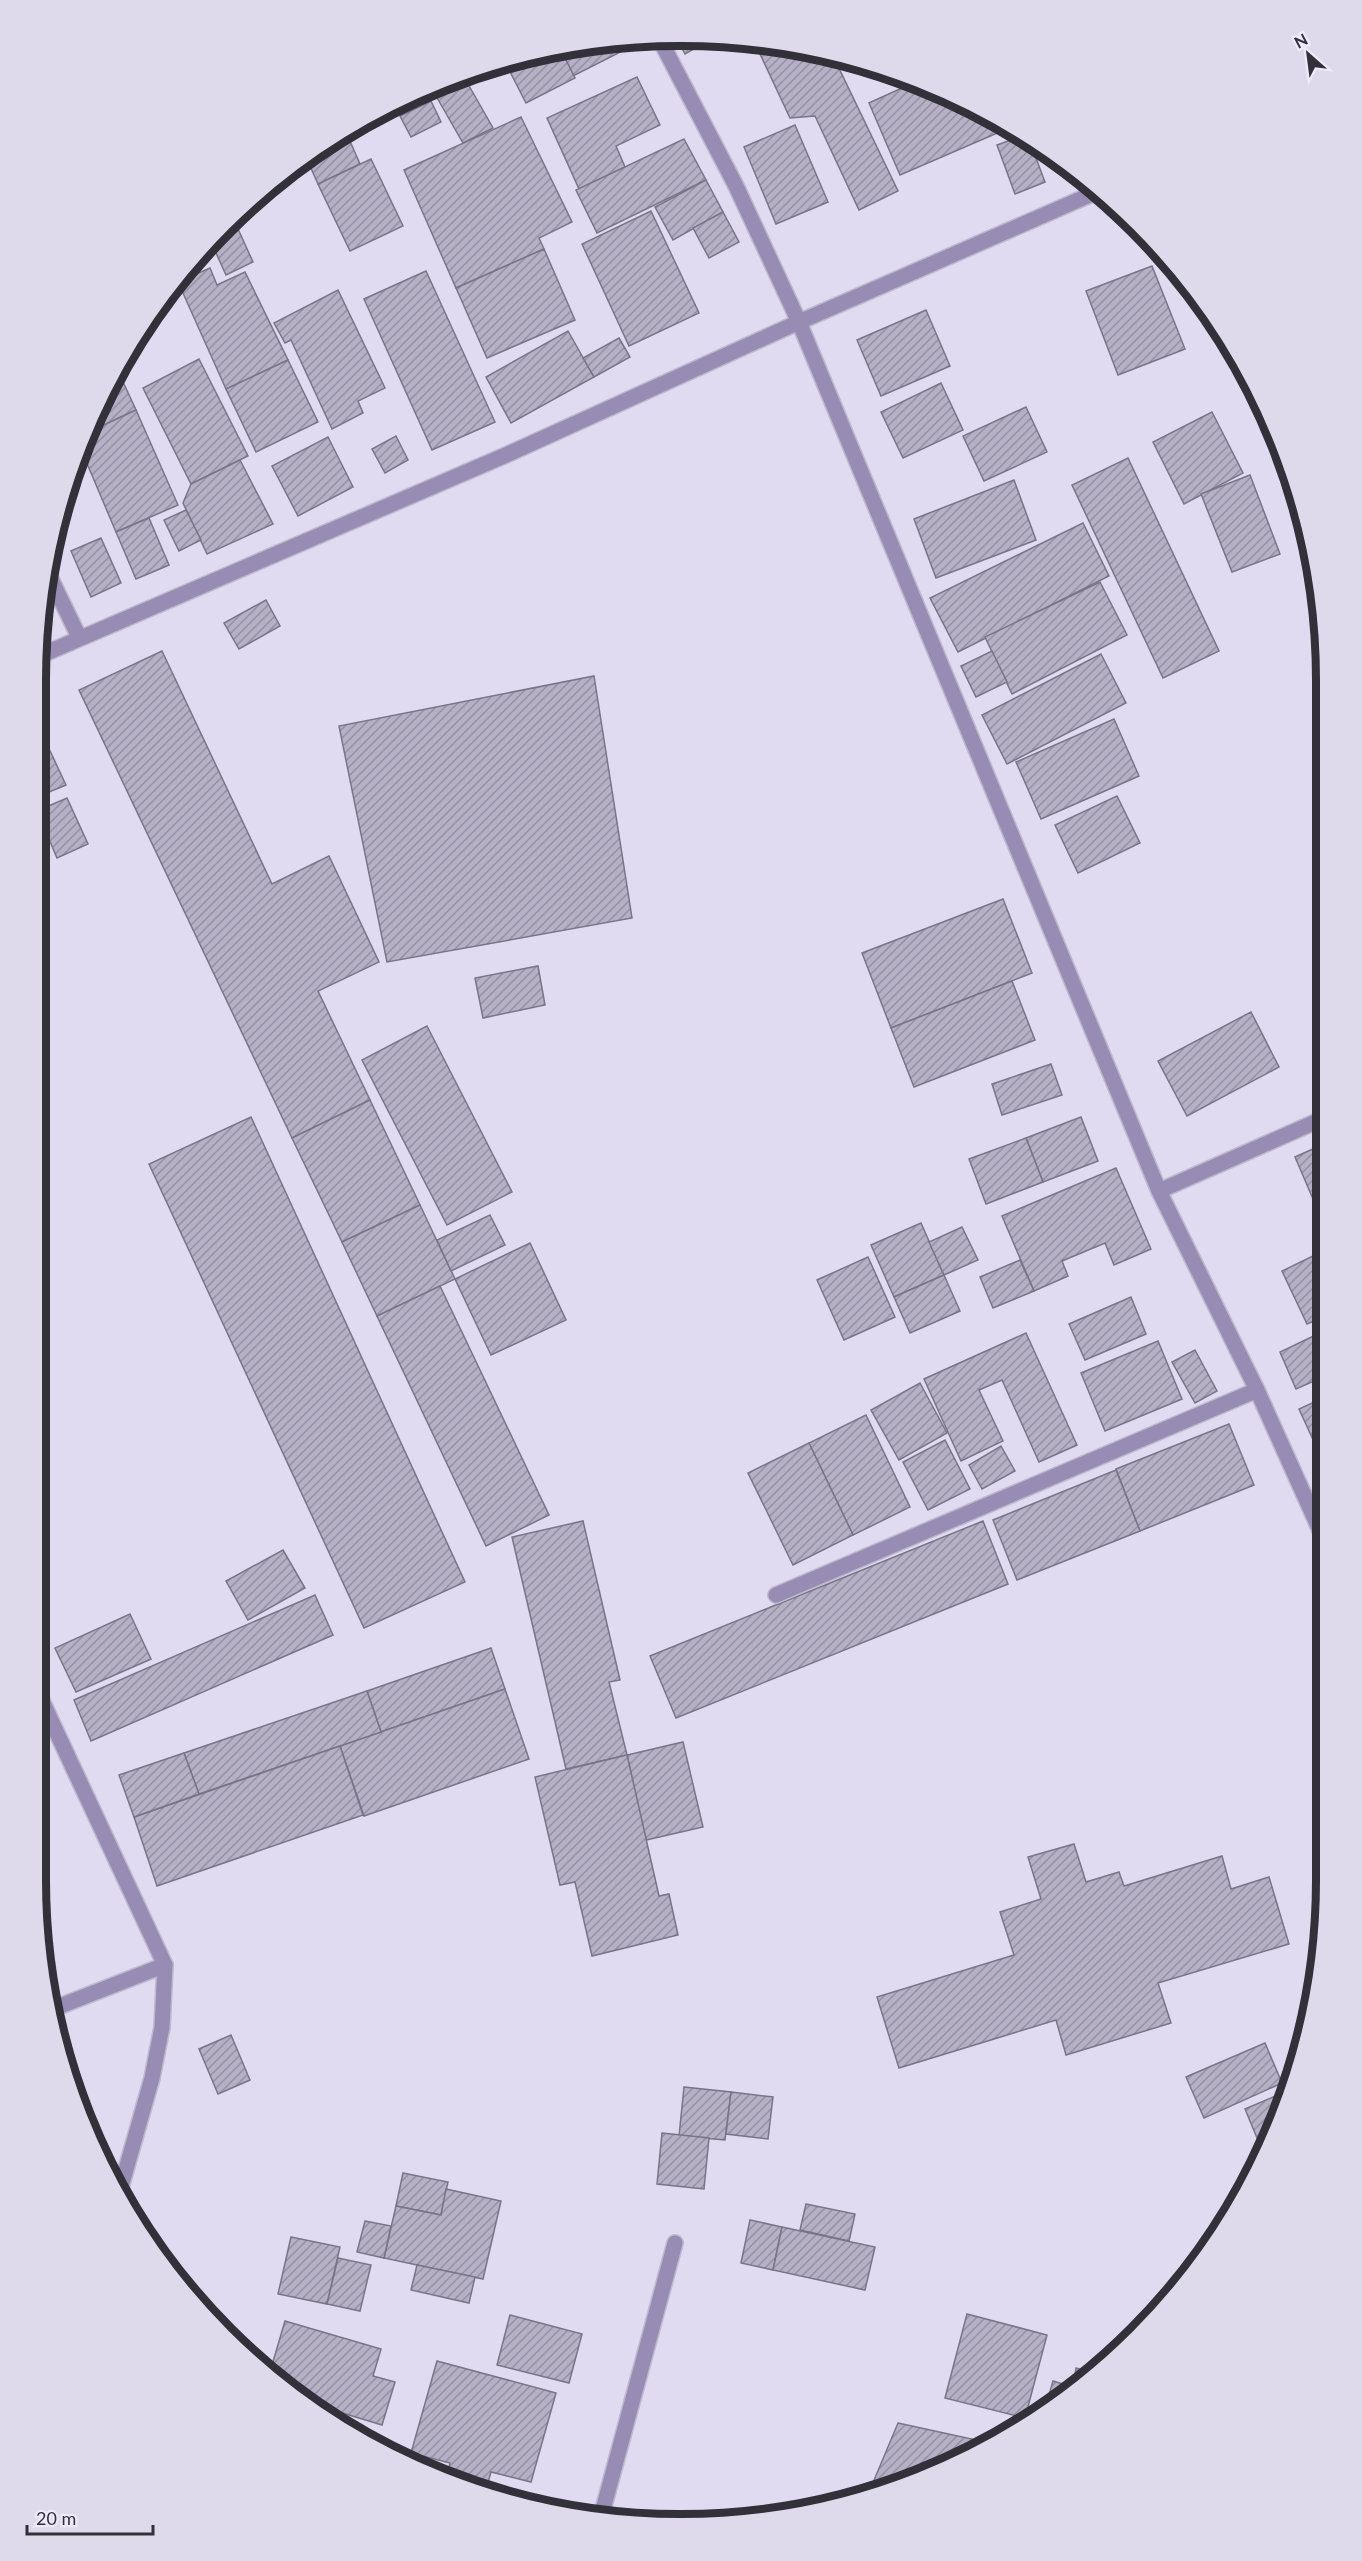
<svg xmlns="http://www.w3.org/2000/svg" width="1362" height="2561" viewBox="0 0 1362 2561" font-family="Lato,sans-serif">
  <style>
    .building { fill: url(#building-hatch); stroke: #7a7488; stroke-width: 1.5 }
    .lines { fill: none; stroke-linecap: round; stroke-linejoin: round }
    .street-casing { stroke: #beb9cd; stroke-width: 18 }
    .street { stroke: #988cb4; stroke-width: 15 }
    .rim { fill: none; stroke: #323038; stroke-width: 8 }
  </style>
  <defs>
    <pattern id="building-hatch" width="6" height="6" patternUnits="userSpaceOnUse" patternTransform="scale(1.5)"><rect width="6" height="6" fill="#b6b0c6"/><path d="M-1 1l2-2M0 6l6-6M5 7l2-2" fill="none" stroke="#9590a2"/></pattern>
  </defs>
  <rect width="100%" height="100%" fill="#e1dbf2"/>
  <g class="building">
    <path d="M638 37 646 39 573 76 561 50Z"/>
    <path d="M677 39 710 40 685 54Z"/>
    <path d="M754 41 834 58 898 191 859 210 815 116 790 118Z"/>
    <path d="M561 50 575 78 526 103 507 66 527 56Z"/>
    <path d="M464 77 493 128 463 143 432 89Z"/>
    <path d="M637 77 660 125 616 146 625 167 579 189 547 118Z"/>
    <path d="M915 82 1003 122 1009 128 900 175 869 103Z"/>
    <path d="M422 93 425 99 399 113 394 103Z"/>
    <path d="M431 101 441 122 411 137 400 116Z"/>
    <path d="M521 117 572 222 539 238 544 249 456 288 404 170Z"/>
    <path d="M795 125 828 202 776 224 744 147Z"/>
    <path d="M346 134 349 139 307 159 306 158Z"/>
    <path d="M1022 136 1030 142 1045 182 1015 194 997 145Z"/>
    <path d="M349 139 360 164 318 184 307 159Z"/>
    <path d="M684 139 706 180 597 233 576 190Z"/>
    <path d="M371 159 403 226 350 251 318 184Z"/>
    <path d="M706 180 723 212 673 240 655 207Z"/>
    <path d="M651 211 699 313 629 346 582 244Z"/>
    <path d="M723 212 739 242 709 258 693 228Z"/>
    <path d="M234 220 253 262 226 275 211 242Z"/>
    <path d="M544 249 575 320 487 358 456 288Z"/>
    <path d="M1152 266 1185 349 1118 375 1086 291Z"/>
    <path d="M210 268 217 285 245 272 288 360 226 389 178 282Z"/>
    <path d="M426 271 495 422 432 450 364 299Z"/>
    <path d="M338 290 385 388 358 401 363 413 332 429 291 340 285 343 274 323Z"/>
    <path d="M926 310 950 366 881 396 857 340Z"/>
    <path d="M568 331 594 377 511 423 486 377Z"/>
    <path d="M619 338 630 357 594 377 583 358Z"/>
    <path d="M199 359 248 456 191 484 143 388Z"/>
    <path d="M288 360 318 422 256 452 226 389Z"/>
    <path d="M117 372 123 384 109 390Z"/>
    <path d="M941 383 963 430 903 458 881 412Z"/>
    <path d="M124 384 136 410 93 430 109 390Z"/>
    <path d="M1026 407 1047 452 984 481 963 436Z"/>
    <path d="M136 410 178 505 116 532 83 454 93 430Z"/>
    <path d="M1212 412 1243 473 1184 504 1153 442Z"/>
    <path d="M396 436 408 460 385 473 372 449Z"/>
    <path d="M328 437 353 487 298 516 272 466Z"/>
    <path d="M1128 458 1219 651 1163 678 1072 485Z"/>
    <path d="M240 460 273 524 207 554 183 503 191 484Z"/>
    <path d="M1250 475 1280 554 1232 572 1201 494Z"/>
    <path d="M1014 480 1036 540 936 578 914 519Z"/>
    <path d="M186 510 201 540 179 551 164 520Z"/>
    <path d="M149 518 169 565 136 579 116 532Z"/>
    <path d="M1083 523 1109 576 958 652 930 598Z"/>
    <path d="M101 538 121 583 91 597 71 551Z"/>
    <path d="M1100 582 1127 635 1012 694 985 637Z"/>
    <path d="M266 600 280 626 239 649 224 623Z"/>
    <path d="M162 651 272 884 329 856 379 962 318 991 370 1100 292 1138 79 690Z"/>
    <path d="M992 651 1007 682 976 697 961 666Z"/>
    <path d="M1101 654 1126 703 1007 764 982 715Z"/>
    <path d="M594 676 632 918 387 962 339 726Z"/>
    <path d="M1114 719 1139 776 1041 819 1016 762Z"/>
    <path d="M37 723 66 785 37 797Z"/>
    <path d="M1117 796 1140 843 1078 873 1055 825Z"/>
    <path d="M67 798 88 844 57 858 37 811Z"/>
    <path d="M1003 899 1032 973 891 1028 862 953Z"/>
    <path d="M538 966 545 1005 483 1018 475 978Z"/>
    <path d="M1012 981 1035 1040 914 1087 891 1028Z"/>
    <path d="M1251 1012 1279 1067 1187 1116 1158 1061Z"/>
    <path d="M427 1026 512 1192 447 1225 362 1060Z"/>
    <path d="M1051 1064 1062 1095 1002 1115 992 1084Z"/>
    <path d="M370 1100 420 1205 342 1242 292 1138Z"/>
    <path d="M251 1117 465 1582 364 1628 149 1164Z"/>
    <path d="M1081 1117 1098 1161 1043 1182 1026 1138Z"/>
    <path d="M1026 1138 1043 1182 986 1204 969 1159Z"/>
    <path d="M1322 1145V1220L1295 1157Z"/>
    <path d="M1116 1168 1151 1249 1114 1265 1105 1243 1062 1261 1068 1276 1034 1291 1002 1216Z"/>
    <path d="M420 1205 455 1279 377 1316 342 1242Z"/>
    <path d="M490 1215 505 1245 451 1271 437 1240Z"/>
    <path d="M921 1223 944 1275 894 1297 871 1245Z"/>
    <path d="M962 1227 978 1260 944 1275 929 1242Z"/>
    <path d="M530 1243 566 1320 491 1355 455 1279Z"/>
    <path d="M1317 1254 1323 1266V1317L1307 1324 1282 1271Z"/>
    <path d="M868 1257 895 1317 844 1340 817 1280Z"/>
    <path d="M1020 1260 1034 1291 993 1308 980 1277Z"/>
    <path d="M944 1275 960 1311 910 1333 894 1297Z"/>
    <path d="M440 1286 549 1515 486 1546 377 1316Z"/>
    <path d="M1131 1297 1146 1334 1085 1360 1069 1324Z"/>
    <path d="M1322 1332 1323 1377 1296 1389 1280 1352Z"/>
    <path d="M1026 1333 1077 1445 1039 1462 1002 1380 979 1390 1003 1441 961 1461 924 1379Z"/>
    <path d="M1158 1341 1182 1399 1105 1431 1081 1373Z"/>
    <path d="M1195 1350 1217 1391 1195 1403 1172 1362Z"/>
    <path d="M920 1383 947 1433 899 1460 871 1410Z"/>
    <path d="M1323 1398V1456L1321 1457 1299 1409Z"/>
    <path d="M866 1415 910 1507 853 1535 809 1443Z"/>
    <path d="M1229 1424 1254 1485 1140 1531 1116 1469Z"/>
    <path d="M945 1440 970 1489 928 1510 903 1462Z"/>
    <path d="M809 1443 853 1535 793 1565 748 1473Z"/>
    <path d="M1001 1446 1015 1471 982 1489 969 1465Z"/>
    <path d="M1116 1470 1140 1531 1017 1580 993 1520Z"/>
    <path d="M583 1521 620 1680 609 1682 627 1755 566 1769 512 1537Z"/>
    <path d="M983 1521 1008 1584 676 1718 650 1656Z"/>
    <path d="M283 1550 305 1588 248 1620 226 1581Z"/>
    <path d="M315 1595 333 1635 91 1741 74 1700Z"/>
    <path d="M130 1614 151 1659 76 1692 55 1648Z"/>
    <path d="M491 1648 505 1689 381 1732 367 1691Z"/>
    <path d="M505 1689 529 1759 364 1816 340 1746Z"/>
    <path d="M367 1691 381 1732 199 1794 184 1753Z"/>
    <path d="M683 1742 703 1827 646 1840 627 1755Z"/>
    <path d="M340 1746 363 1815 157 1886 134 1817Z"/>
    <path d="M184 1753 199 1794 134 1817 119 1775Z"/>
    <path d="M627 1755 659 1896 669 1894 678 1935 592 1956 575 1882 560 1885 535 1777Z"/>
    <path d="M1074 1844 1086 1882 1119 1872 1124 1886 1222 1856 1231 1889 1269 1877 1289 1944 1158 1983 1171 2023 1066 2055 1056 2020 899 2068 877 1997 1014 1955 1000 1912 1041 1899 1028 1857Z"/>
    <path d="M231 2035 250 2080 218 2094 199 2049Z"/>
    <path d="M1265 2043 1282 2083 1204 2118 1186 2077Z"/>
    <path d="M684 2087 731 2092 725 2140 679 2136Z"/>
    <path d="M731 2092 773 2097 768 2139 726 2134Z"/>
    <path d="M1285 2092 1262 2150 1245 2109Z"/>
    <path d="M662 2133 709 2138 704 2189 657 2184Z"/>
    <path d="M403 2173 448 2182 441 2215 396 2206Z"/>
    <path d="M446 2189 501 2201 483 2279 384 2258 396 2206 441 2215Z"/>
    <path d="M806 2204 855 2214 849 2241 800 2230Z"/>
    <path d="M750 2220 782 2227 773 2270 741 2263Z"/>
    <path d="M365 2221 391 2226 384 2258 357 2252Z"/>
    <path d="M782 2227 875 2247 865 2290 773 2270Z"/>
    <path d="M291 2237 340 2247 327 2304 278 2294Z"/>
    <path d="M338 2258 371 2265 360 2311 327 2304Z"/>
    <path d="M417 2265 475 2277 469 2303 411 2290Z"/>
    <path d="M967 2314 1047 2335 1025 2418 945 2398Z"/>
    <path d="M510 2315 582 2334 569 2383 497 2365Z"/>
    <path d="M285 2321 381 2349 373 2376 395 2382 382 2425 326 2408 323 2416 269 2375Z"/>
    <path d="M437 2361 556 2393 531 2482 491 2472 485 2493 446 2480 450 2463 411 2453Z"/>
    <path d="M1076 2368 1096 2373 1044 2412 1053 2381 1073 2387Z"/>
    <path d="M898 2423 990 2443 928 2476 867 2497Z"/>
  </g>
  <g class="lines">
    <g class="street-casing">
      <g id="street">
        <path d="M659 38 736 186 799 322 1159 1191 1257 1390 1323 1537"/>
        <path d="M48 573 79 637"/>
        <path d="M37 657 506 455 799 322 1099 191"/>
        <path d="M1159 1191 1322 1119"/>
        <path d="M776 1595 1257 1390"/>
        <path d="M36 1688 165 1965 162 2027 152 2078 119 2194"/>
        <path d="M50 2010 165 1965"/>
        <path d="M601 2517 675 2243"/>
      </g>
    </g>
    <use href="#street" class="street"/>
  </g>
  <path d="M0 0H1362V2561H0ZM680 46H682A634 634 0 0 1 1316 680V1880A634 634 0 0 1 682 2514H680A634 634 0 0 1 46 1880V680A634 634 0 0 1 680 46Z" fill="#dfdaeb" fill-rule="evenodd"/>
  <path class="rim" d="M680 46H682A634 634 0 0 1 1316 680V1880A634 634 0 0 1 682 2514H680A634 634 0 0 1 46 1880V680A634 634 0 0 1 680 46Z"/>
  <g transform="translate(1308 54) rotate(332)" stroke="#eee9fb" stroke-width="4.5" paint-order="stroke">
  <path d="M0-4.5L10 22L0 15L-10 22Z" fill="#323038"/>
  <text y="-9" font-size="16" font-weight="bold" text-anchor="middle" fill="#323038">N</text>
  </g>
  <path d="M27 2525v9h126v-9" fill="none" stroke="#323038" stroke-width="3"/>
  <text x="36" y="2525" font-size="18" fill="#323038" stroke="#eee9fb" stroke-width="4.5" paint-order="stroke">20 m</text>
</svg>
